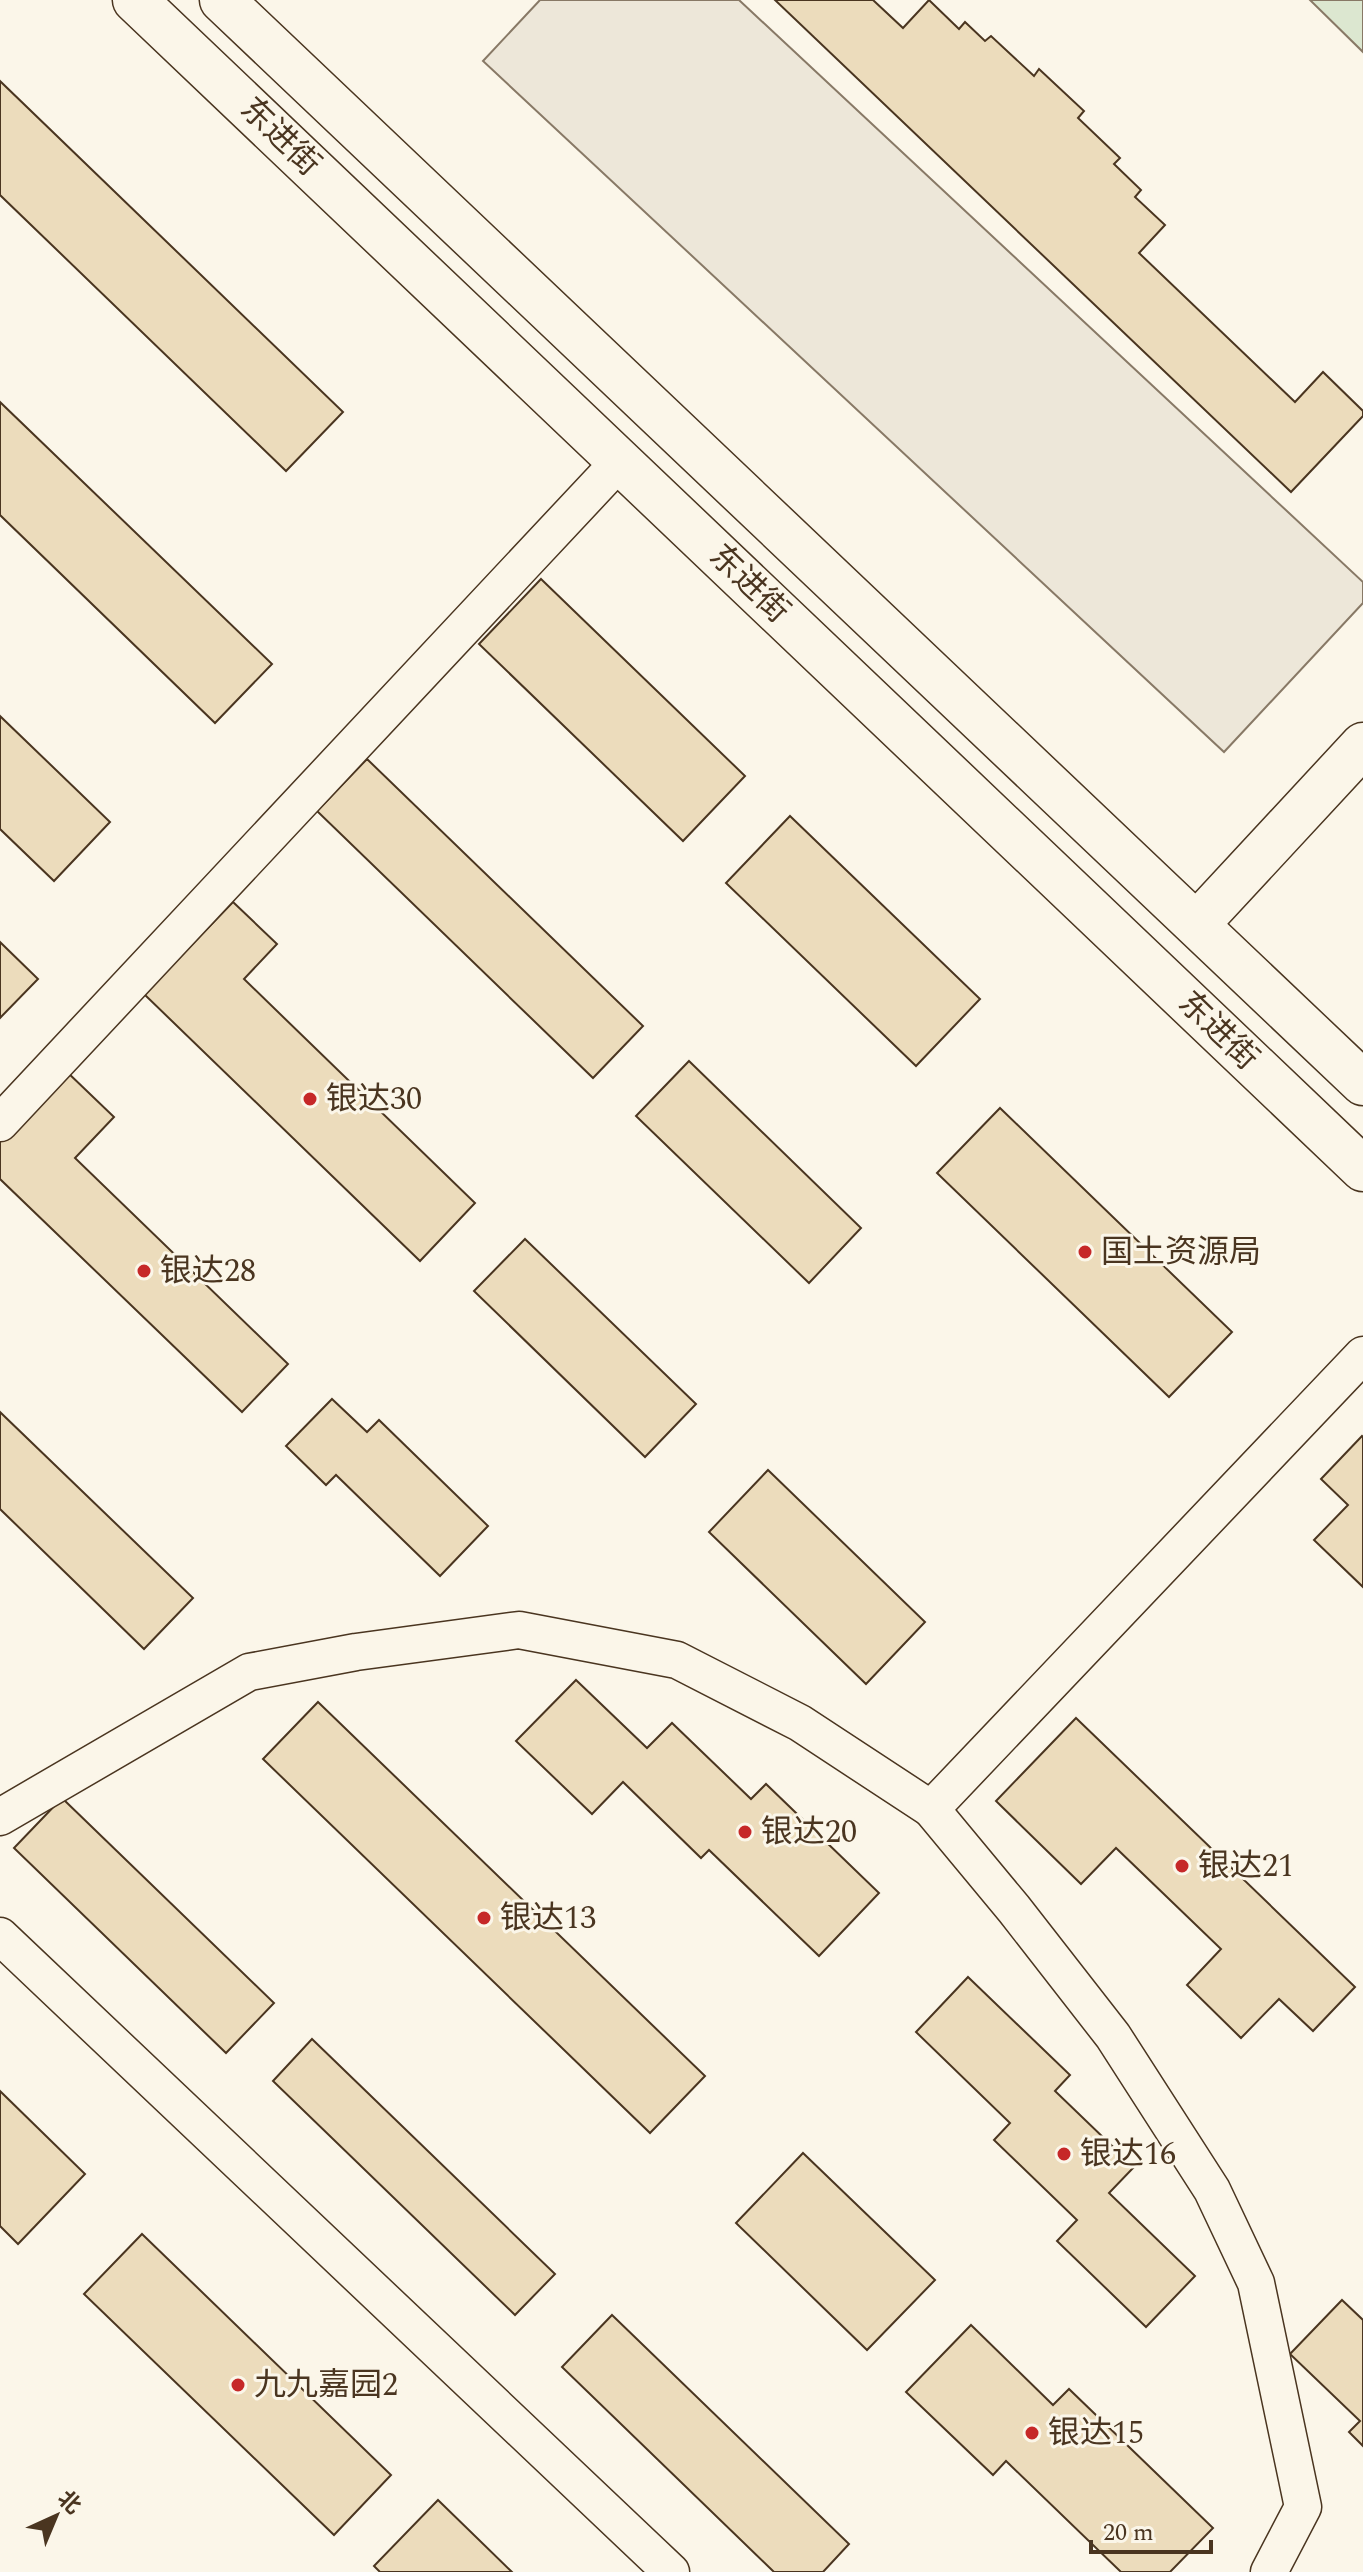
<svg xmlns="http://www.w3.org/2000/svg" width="1363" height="2572" viewBox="0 0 1363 2572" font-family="Spectral,'Noto Sans SC',serif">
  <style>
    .green { fill: #dce7d0; stroke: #887966; stroke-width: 2 }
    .parking { fill: #ede7d9; stroke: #887966; stroke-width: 2 }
    .building { fill: #ecdcbc; stroke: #4a3520; stroke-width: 2 }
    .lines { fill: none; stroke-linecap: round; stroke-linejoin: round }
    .street-casing { stroke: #4a3520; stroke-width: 39 }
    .secondary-casing { stroke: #4a3520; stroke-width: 47 }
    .primary-casing { stroke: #4a3520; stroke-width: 47 }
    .street { stroke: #fbf6e9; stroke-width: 36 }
    .secondary { stroke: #fbf6e9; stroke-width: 44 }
    .primary { stroke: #fbf6e9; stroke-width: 44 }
    .poi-dot { fill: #c62828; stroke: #fbf6e9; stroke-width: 3 }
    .labels { text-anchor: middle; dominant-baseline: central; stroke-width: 6; stroke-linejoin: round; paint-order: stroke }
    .street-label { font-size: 32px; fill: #4a3520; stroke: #fbf6e9 }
    .poi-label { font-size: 32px; fill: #4a3520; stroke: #fbf6e9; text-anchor: start }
  </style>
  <rect width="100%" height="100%" fill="#fbf6e9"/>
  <path class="green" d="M1310 0H1363V52Z"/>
  <path class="parking" d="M540 0H739L1363 582V603L1224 752 483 61Z"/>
  <g class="building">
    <path d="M775 0H873L903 28 929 0 959 29 965 22 985 41 991 36 1034 76 1039 69 1084 111 1078 118 1120 158 1114 164 1141 190 1135 197 1165 225 1139 253 1295 402 1323 372 1363 411V416L1291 492Z"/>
    <path d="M0 81 343 412 286 471 0 195Z"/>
    <path d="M0 402 272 664 215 723 0 515Z"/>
    <path d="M541 579 745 776 683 841 479 644Z"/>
    <path d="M0 716 110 822 54 881 0 829Z"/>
    <path d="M367 759 643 1026 593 1078 317 811Z"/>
    <path d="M790 816 980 999 916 1066 726 883Z"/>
    <path d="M233 902 277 944 244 979 475 1203 420 1261 144 994Z"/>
    <path d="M0 942 38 979 0 1018Z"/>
    <path d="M689 1061 861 1228 809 1283 636 1116Z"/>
    <path d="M65 1070 114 1117 75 1158 288 1364 242 1412 0 1179V1138Z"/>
    <path d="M1000 1108 1232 1332 1169 1397 937 1173Z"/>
    <path d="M525 1239 696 1404 645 1457 474 1291Z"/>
    <path d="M332 1399 367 1432 379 1420 488 1526 440 1576 336 1475 326 1485 286 1446Z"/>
    <path d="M0 1412 193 1598 144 1649 0 1509Z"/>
    <path d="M1362 1436 1363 1437V1587L1314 1540 1348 1505 1321 1479Z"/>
    <path d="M768 1470 925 1622 866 1684 709 1532Z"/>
    <path d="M576 1680 647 1748 672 1723 751 1799 766 1784 879 1893 819 1956 709 1850 701 1858 623 1782 592 1814 516 1741Z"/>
    <path d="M318 1702 705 2076 650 2133 263 1759Z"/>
    <path d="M1076 1718 1355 1987 1313 2031 1279 1999 1241 2038 1187 1985 1221 1949 1116 1848 1081 1884 996 1801Z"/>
    <path d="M62 1798 274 2003 226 2053 14 1848Z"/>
    <path d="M968 1977 1070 2075 1055 2091 1134 2167 1109 2193 1195 2276 1146 2327 1057 2241 1077 2220 994 2140 1010 2123 916 2032Z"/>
    <path d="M312 2039 555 2274 515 2315 273 2081Z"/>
    <path d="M0 2091 85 2174 18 2244 0 2226Z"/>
    <path d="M803 2153 935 2280 867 2350 736 2223Z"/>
    <path d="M142 2234 391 2475 334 2535 84 2294Z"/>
    <path d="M1342 2300 1363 2320V2446L1349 2432 1360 2421 1290 2354Z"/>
    <path d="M612 2315 849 2544 823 2572H774L562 2367Z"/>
    <path d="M971 2325 1053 2405 1069 2389 1213 2528 1170 2572H1121L1006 2461 993 2475 906 2392Z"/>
    <path d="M438 2500 512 2572H380L374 2566Z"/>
  </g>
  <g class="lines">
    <g class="street-casing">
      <g id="street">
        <path d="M0 1123 620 461"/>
        <path d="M931 1809 1014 1909 1113 2036 1212 2190 1256 2283 1303 2507 1269 2572"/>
        <path d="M0 1817 249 1672 356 1652 519 1630 677 1660 800 1723 931 1809 1363 1355"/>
        <path d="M0 1936 671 2572"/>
      </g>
    </g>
    <g class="secondary-casing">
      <path id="secondary" d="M1197 924 1363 745"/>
    </g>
    <g class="primary-casing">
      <g id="primary">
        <path d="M135 0 1363 1169"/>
        <path d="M222 0 1363 1083"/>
      </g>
    </g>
    <use href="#street" class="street"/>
    <use href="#secondary" class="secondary"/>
    <use href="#primary" class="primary"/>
  </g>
  <g class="poi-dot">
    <circle cx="310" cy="1099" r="8"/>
    <circle cx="1085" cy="1252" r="8"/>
    <circle cx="144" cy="1271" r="8"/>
    <circle cx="745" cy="1832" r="8"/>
    <circle cx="1182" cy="1866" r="8"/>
    <circle cx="484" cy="1918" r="8"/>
    <circle cx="1064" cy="2154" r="8"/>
    <circle cx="238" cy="2385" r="8"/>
    <circle cx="1032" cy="2433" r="8"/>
  </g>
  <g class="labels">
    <g class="street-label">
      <text transform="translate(280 137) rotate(44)">东进街</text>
      <text transform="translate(749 584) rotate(44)">东进街</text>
      <text transform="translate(1218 1031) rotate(44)">东进街</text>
    </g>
    <g class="poi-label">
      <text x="326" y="1099">银达30</text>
      <text x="1101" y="1252">国土资源局</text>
      <text x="160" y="1271">银达28</text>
      <text x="761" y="1832">银达20</text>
      <text x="1198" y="1866">银达21</text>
      <text x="500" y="1918">银达13</text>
      <text x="1080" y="2154">银达16</text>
      <text x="254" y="2385">九九嘉园2</text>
      <text x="1048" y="2433">银达15</text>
    </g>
  </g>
  <g transform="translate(56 2516) rotate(44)" stroke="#fbf6e9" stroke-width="6" paint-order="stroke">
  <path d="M0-6L14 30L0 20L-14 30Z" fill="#4a3520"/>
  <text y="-12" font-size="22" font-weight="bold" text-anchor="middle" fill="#4a3520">北</text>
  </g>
  <path d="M1091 2540v12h120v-12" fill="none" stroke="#4a3520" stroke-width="4"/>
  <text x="1103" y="2540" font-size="24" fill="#4a3520" stroke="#fbf6e9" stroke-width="6" paint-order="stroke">20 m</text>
</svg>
